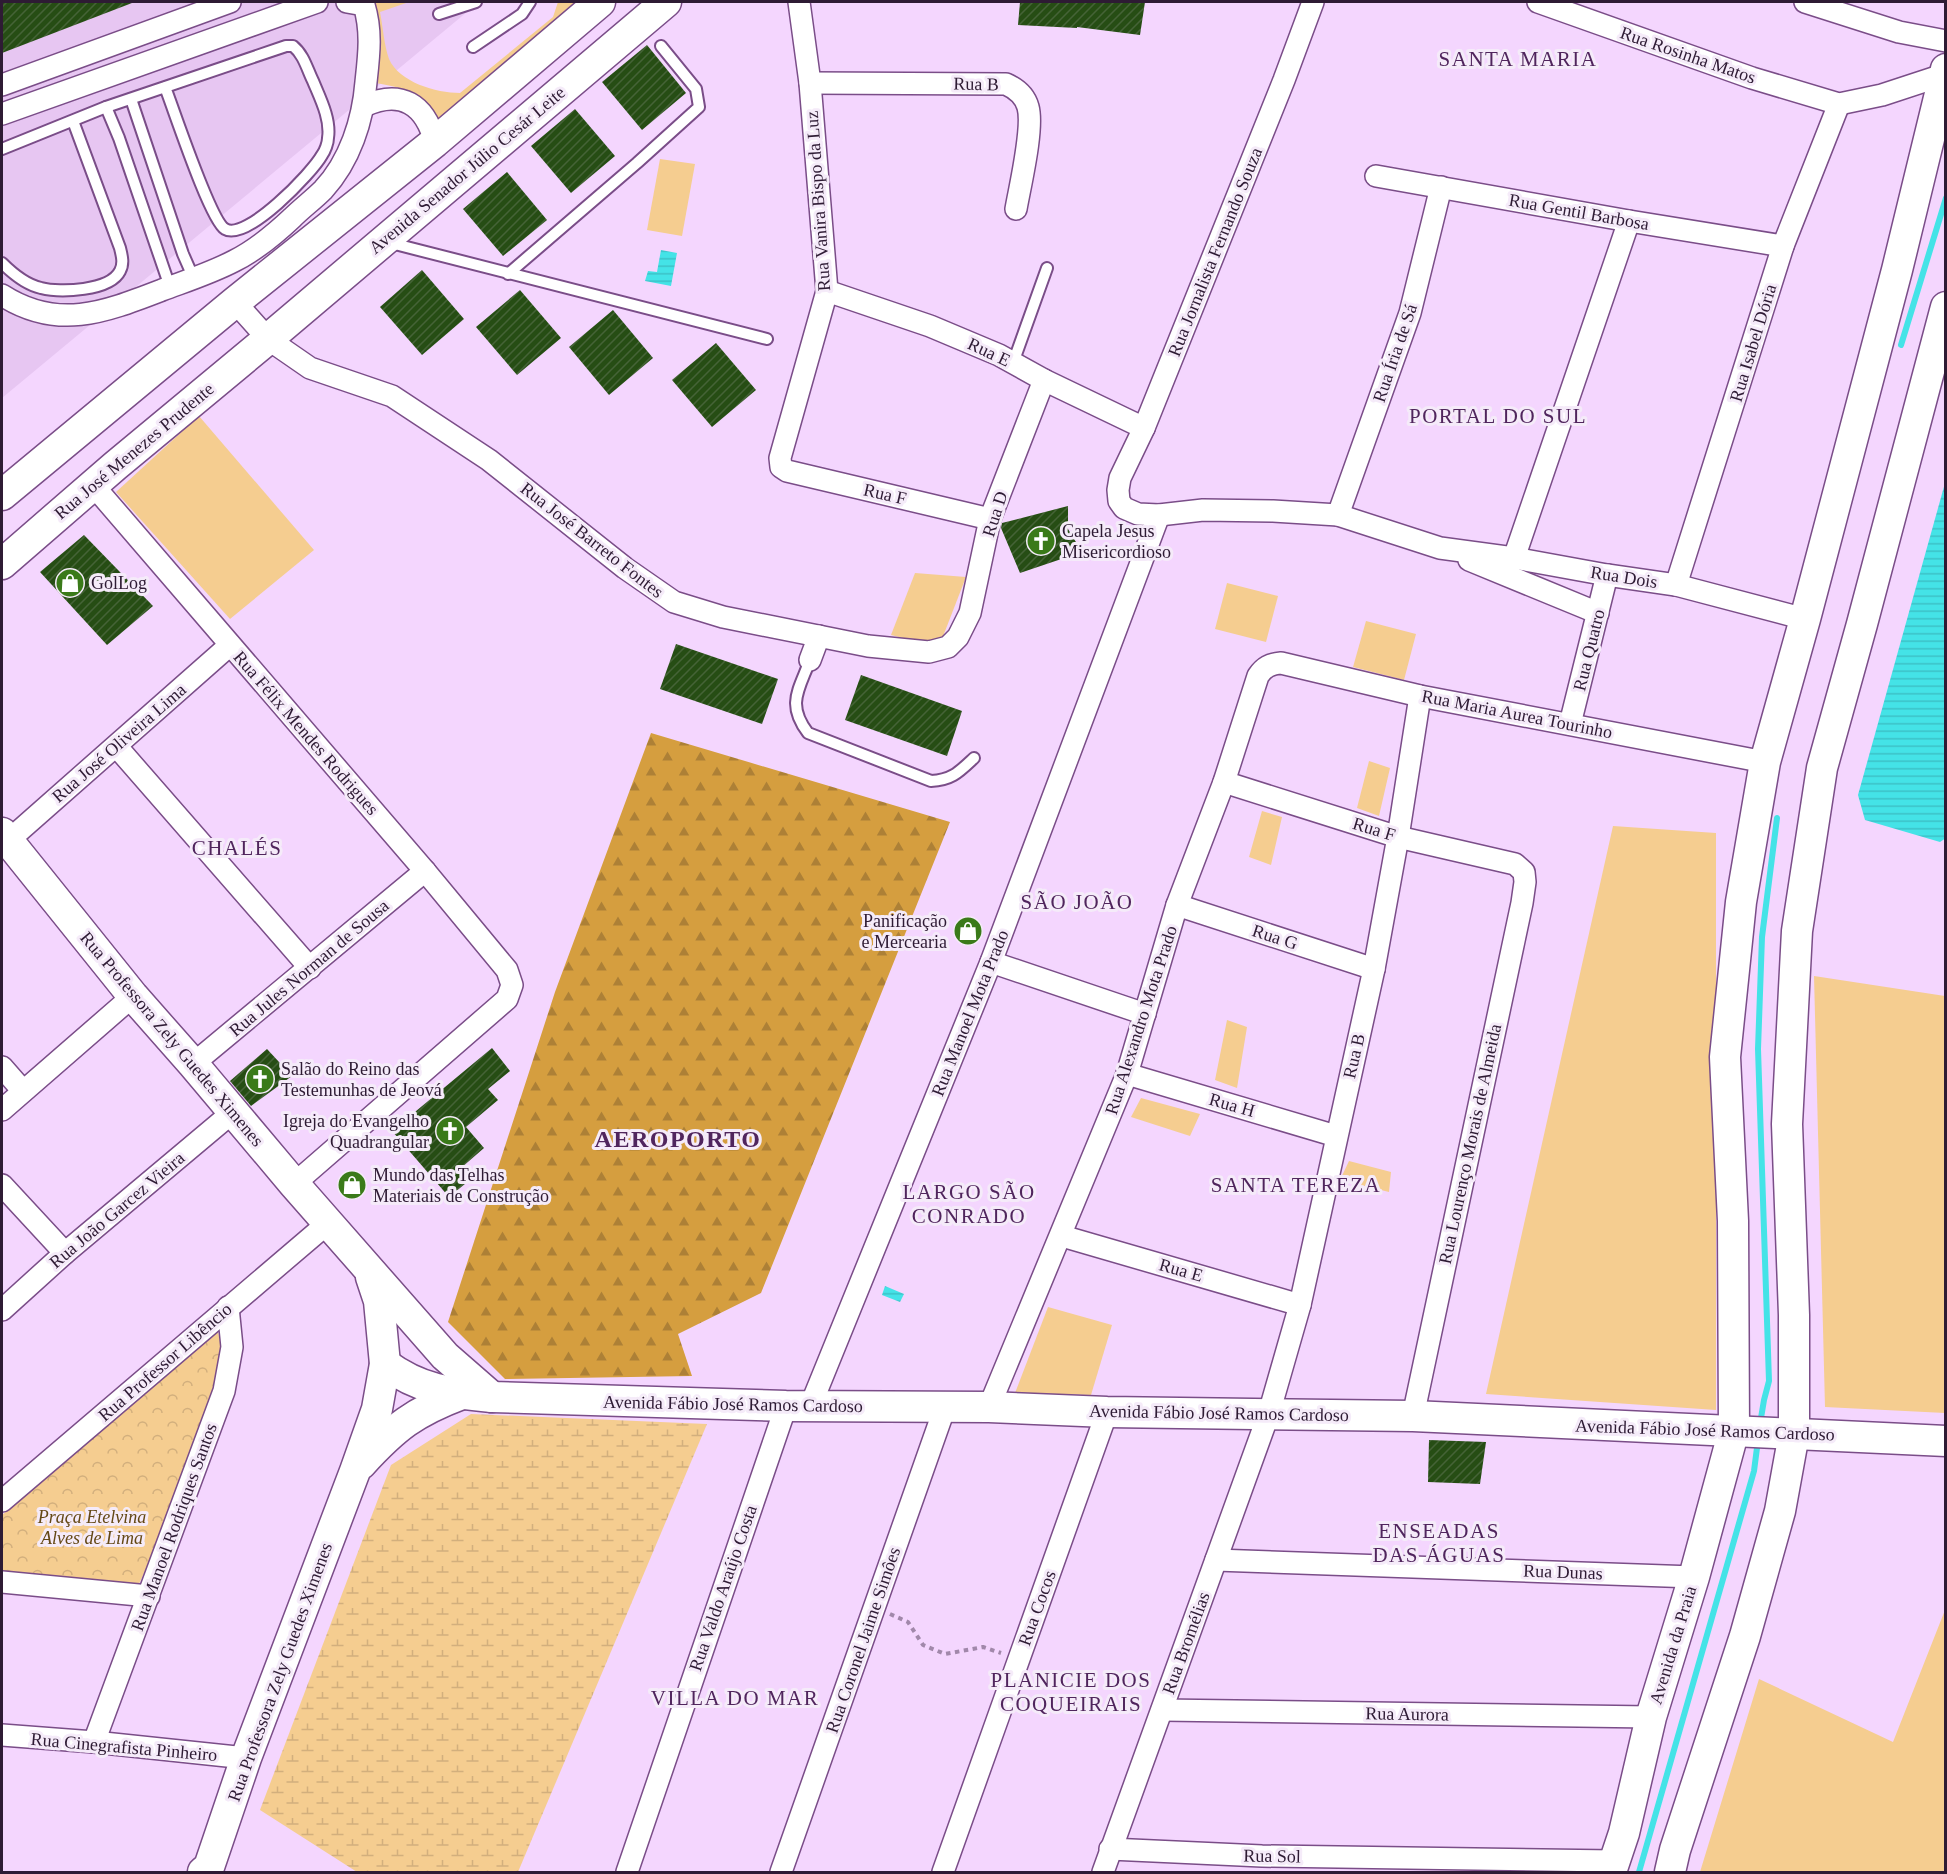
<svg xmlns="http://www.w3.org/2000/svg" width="1947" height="1874" viewBox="0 0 1947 1874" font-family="'Times New Roman',serif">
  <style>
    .built { fill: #e7c6f2 }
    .grass { fill: #f5cd90 }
    .forest { fill: url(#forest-firs) }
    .wetland { fill: url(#wetland-marsh) }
    .park { fill: url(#park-crowns) }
    .water { fill: url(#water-rules) }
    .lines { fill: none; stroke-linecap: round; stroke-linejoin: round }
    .stream { stroke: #44e3e7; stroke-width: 6 }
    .building { fill: url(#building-hatch) }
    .lane-casing { stroke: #7a4d88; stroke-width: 14 }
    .street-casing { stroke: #7a4d88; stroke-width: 24 }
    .secondary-casing { stroke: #7a4d88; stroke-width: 33 }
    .path { stroke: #a188aa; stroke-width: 4; stroke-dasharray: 4.5 4.5; stroke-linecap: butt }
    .lane { stroke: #fff; stroke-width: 10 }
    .street { stroke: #fff; stroke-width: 21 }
    .secondary { stroke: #fff; stroke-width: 30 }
    .labels { text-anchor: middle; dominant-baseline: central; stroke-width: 6; stroke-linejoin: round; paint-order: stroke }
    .street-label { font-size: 18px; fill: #2e1b34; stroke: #f5ebf9 }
    .poi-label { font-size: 18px; fill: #2e1b34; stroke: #f5ebf9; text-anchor: start }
    .park-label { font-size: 18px; font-style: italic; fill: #644815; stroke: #f5ebf9 }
    .quarter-label { font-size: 21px; letter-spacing: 1.5px; fill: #50255d; stroke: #f5ebf9 }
    .district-label { font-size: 24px; font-weight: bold; letter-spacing: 1.5px; fill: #50255d; stroke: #f5ebf9 }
  </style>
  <defs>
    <pattern id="forest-firs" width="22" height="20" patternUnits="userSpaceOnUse" patternTransform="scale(1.5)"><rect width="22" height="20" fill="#d59e3f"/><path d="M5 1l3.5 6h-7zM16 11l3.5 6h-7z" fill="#ad8036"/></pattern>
    <pattern id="wetland-marsh" width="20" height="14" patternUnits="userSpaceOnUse" patternTransform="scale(1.5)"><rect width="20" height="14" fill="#f5cd90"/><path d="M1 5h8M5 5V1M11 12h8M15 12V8" fill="none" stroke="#d2af7d"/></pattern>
    <pattern id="park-crowns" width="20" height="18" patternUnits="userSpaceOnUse" patternTransform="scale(1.5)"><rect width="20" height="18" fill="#f5cd90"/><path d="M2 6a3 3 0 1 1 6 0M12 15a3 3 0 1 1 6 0" fill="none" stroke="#d2af7d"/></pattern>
    <pattern id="water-rules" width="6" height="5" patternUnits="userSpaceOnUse" patternTransform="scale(1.5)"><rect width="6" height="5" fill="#44e3e7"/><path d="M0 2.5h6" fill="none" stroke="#3cc2c7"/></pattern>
    <pattern id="building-hatch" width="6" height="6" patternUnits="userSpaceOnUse" patternTransform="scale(1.5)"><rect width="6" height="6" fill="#264d14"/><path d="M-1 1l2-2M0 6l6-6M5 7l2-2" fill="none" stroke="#456337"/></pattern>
  </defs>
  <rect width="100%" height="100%" fill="#f4d6fe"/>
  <path class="built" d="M2 2H479L2 398Z"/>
  <g class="grass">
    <path d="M369 2H409L380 12C383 27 384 45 389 59 399 82 436 93 460 93L553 17 558 2H583L438 119C424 94 403 87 375 83 383 50 382 32 369 2Z"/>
    <path d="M660 159 695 164 682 236 647 230Z"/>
    <path d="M199 416 314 550 230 619 116 492Z"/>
    <path d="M915 573 966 577 942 639 931 645 891 635Z"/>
    <path d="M1227 583 1278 596 1266 642 1215 629Z"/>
    <path d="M1366 621 1416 634 1404 680 1353 667Z"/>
    <path d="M1369 761 1390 768 1379 816 1357 808Z"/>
    <path d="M1262 811 1282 817 1271 865 1249 857Z"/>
    <path d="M1613 826 1716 833V1410L1486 1394Z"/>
    <path d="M1814 976 1945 996V1413L1825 1407Z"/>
    <path d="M1227 1020 1247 1027 1237 1088 1215 1080Z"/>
    <path d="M1141 1098 1200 1114 1190 1136 1131 1117Z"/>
    <path d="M1349 1161 1391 1172 1389 1192 1340 1180Z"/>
    <path d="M1048 1307 1112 1325 1091 1395 1015 1393Z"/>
    <path d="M1945 1610V1872H1700L1759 1679 1893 1742Z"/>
  </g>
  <path class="forest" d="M651 733 950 822 761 1293 678 1334 692 1376 505 1379 448 1322 555 992Z"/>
  <path class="wetland" d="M471 1414 707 1424 518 1872H357L260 1810 391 1465Z"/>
  <path class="park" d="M218 1332 225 1364 207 1437 132 1599 2 1583V1515Z"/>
  <g class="water">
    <path d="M661 250 677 253 671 286 645 281 648 271 657 272Z"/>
    <path d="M1945 483 1946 838 1940 842 1865 820 1858 795Z"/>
    <path d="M885 1286 904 1294 900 1302 882 1295Z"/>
  </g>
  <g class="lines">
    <g class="stream">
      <path d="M1901 345 1946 198"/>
      <path d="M1760 1424 1764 1400 1769 1381 1758 1049 1762 937 1777 818"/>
      <path d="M1639 1872 1754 1471 1758 1440"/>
    </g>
  </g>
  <g class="building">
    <path d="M2 2H132V3L2 53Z"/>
    <path d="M1020 2H1145L1140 35 1077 27V28L1018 25Z"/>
    <path d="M647 45 686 93 642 130 602 82Z"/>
    <path d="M575 109 615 156 571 193 531 146Z"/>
    <path d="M507 172 547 220 503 256 463 209Z"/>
    <path d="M422 270 464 319 422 355 380 307Z"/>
    <path d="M520 290 561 338 517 375 476 327Z"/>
    <path d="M613 310 653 358 609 395 569 347Z"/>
    <path d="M716 343 756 390 712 427 672 380Z"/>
    <path d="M1068 506V529L1082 552 1020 573 1001 528 1002 523Z"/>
    <path d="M84 535 153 606 107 645 40 572Z"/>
    <path d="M676 644 778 679 762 724 660 689Z"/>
    <path d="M861 675 962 711 947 756 845 720Z"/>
    <path d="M492 1048 510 1071 488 1089 498 1100 466 1127 484 1148 461 1168 471 1179 449 1197 392 1131Z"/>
    <path d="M267 1049 292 1076 251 1106 230 1081Z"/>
    <path d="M1429 1440 1486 1442 1480 1484 1428 1482Z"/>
  </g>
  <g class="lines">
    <g class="lane-casing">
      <g id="lane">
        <path d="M439 14 476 2"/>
        <path d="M473 47 522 14 530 2"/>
        <path d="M131 99 183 254 194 279"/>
        <path d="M106 107 119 138 170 287"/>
        <path d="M2 149 106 107 286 46H293C304 55 307 69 313 81 320 98 331 119 328 138 328 143 325 151 322 155 312 173 246 242 225 229 210 220 174 110 165 87"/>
        <path d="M387 242 767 339"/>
        <path d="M2 263C12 273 27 285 41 288 60 293 110 291 120 271 124 264 122 256 120 248L73 121"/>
        <path d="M508 274 637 163 699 107 696 89 661 46"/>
        <path d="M1013 363 1047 268"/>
        <path d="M810 660C799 690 786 704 808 733L931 781C952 780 959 772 974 758"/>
      </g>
    </g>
    <g class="street-casing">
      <g id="street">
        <path d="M799 2 810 83 827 291 780 458 781 467 787 471 990 519"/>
        <path d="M1313 2 1284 80 1144 428 1120 478 1118 490 1119 501 1124 508 1138 514 1159 515 1203 510 1273 511 1338 515 1440 548 1514 558 1607 575 1676 585 1805 619"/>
        <path d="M1538 2 1752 78 1839 104 1882 95 1946 74"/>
        <path d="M1805 2 1899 32 1946 41"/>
        <path d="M810 83 1006 84C1017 89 1025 96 1028 107 1034 128 1020 186 1016 209"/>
        <path d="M2 85 230 2"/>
        <path d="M364 106C401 89 425 104 435 142"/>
        <path d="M2 114 317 2"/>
        <path d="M1376 176 1629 221 1783 246"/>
        <path d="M827 291 930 326 999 355 1044 380 1144 428"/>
        <path d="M2 295C58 331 105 312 162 290 186 281 211 273 234 261 256 250 275 234 292 218 302 208 313 200 323 190 350 161 363 120 366 82 369 55 372 31 364 5L347 2"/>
        <path d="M235 302 268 339 310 368 392 396 489 460 625 568 674 602 723 617 868 646 929 652 948 647 958 637 970 613 990 519 1044 380"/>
        <path d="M93 485 425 871 507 970 512 985 507 999 294 1184"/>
        <path d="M1338 515 1410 313 1441 187"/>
        <path d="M1514 558 1629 221"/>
        <path d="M1469 560 1598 613"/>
        <path d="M1676 585 1783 246 1839 104"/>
        <path d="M810 660 819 636"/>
        <path d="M1570 724 1607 575"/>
        <path d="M117 747 310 968"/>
        <path d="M1224 782 1398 837 1515 864 1524 872 1525 882 1522 903 1413 1416"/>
        <path d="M9 840 230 645"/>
        <path d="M1177 905 1374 969"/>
        <path d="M991 962 1145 1014"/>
        <path d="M193 1064 425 871"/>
        <path d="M2 1067 23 1091"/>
        <path d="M1127 1074 1336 1136"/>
        <path d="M2 1110 133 996"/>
        <path d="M2 1185 65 1253"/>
        <path d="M1062 1236 1300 1305"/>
        <path d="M2 1310 65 1253 233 1112"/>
        <path d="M810 1407 991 962 1159 515"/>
        <path d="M989 1407 1127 1074 1177 905 1224 782 1258 676C1264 667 1270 664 1281 663L1420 696 1765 762"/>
        <path d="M2 1501 328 1223"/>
        <path d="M1216 1560 1694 1577"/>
        <path d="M2 1582 149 1596"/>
        <path d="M1162 1710 1651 1717"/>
        <path d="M2 1735 94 1742 246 1758"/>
        <path d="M94 1742 224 1391 232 1347 228 1307"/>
        <path d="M1110 1849 1262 1856 1615 1861"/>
        <path d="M627 1872 786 1406"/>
        <path d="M781 1872 945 1407"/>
        <path d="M943 1872 1107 1412"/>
        <path d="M1103 1872 1269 1413 1300 1305 1374 969 1398 837 1420 696"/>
      </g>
    </g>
    <g class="secondary-casing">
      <g id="secondary">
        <path d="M2 495 235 302 435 142 600 2"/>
        <path d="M2 564 115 466 268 339 666 2"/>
        <path d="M2 833 133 996 193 1064 294 1184 445 1356 492 1397"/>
        <path d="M385 1364C420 1390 450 1393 492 1397L786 1406 989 1407 1107 1412 1413 1416 1946 1441"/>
        <path d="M361 1464C395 1427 414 1412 462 1394"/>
        <path d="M203 1872 209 1867 246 1758 355 1471 377 1409 385 1364 379 1301 371 1277"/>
        <path d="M1611 1872 1624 1833 1651 1717 1694 1577 1734 1430 1733 1221 1725 1057 1741 902 1765 762 1805 619 1897 270 1946 69"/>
        <path d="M1670 1872 1675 1850 1745 1636 1780 1511 1794 1434V1315L1787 1124 1797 931 1822 768 1862 624 1946 307"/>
      </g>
    </g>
    <path class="path" d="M890 1614 908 1622 923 1645 945 1654 983 1647 1001 1653"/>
    <use href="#lane" class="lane"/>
    <use href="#street" class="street"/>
    <use href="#secondary" class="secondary"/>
  </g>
  <defs>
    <g id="church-disc" transform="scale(1.5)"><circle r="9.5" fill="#3a7a19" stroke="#f5ebf9"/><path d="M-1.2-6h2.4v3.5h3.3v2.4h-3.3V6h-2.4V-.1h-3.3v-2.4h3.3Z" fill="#fff"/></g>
    <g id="shop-disc" transform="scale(1.5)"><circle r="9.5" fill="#3a7a19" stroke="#f5ebf9"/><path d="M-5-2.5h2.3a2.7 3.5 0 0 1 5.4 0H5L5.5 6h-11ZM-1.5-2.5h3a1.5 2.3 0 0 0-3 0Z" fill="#fff"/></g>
  </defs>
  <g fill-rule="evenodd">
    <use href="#church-disc" x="1041" y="541"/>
    <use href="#shop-disc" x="70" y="583"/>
    <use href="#shop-disc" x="968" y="931"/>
    <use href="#church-disc" x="260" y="1079"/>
    <use href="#church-disc" x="450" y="1131"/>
    <use href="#shop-disc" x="352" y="1185"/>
  </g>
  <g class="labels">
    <g class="street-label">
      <text transform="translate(1688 55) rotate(19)">Rua Rosinha Matos</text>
      <text transform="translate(976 84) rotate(1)">Rua B</text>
      <text transform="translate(467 170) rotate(-40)">Avenida Senador Júlio Cesár Leite</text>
      <text transform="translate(818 201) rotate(-94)">Rua Vanira Bispo da Luz</text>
      <text transform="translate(1579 212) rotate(10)">Rua Gentil Barbosa</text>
      <text transform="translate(1215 252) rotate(-68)">Rua Jornalista Fernando Souza</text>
      <text transform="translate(1753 343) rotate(-73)">Rua Isabel Dória</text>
      <text transform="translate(989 352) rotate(25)">Rua E</text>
      <text transform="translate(1395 353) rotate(-71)">Rua Íria de Sá</text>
      <text transform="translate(134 451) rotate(-40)">Rua José Menezes Prudente</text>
      <text transform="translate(885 494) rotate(13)">Rua F</text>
      <text transform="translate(995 514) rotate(-72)">Rua D</text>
      <text transform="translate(592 540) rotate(38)">Rua José Barreto Fontes</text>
      <text transform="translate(1624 577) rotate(9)">Rua Dois</text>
      <text transform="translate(1589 650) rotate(-76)">Rua Quatro</text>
      <text transform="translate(1517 714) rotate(11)">Rua Maria Aurea Tourinho</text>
      <text transform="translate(306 733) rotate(49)">Rua Félix Mendes Rodrigues</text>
      <text transform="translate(119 743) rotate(-41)">Rua José Oliveira Lima</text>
      <text transform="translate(1374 829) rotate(17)">Rua F</text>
      <text transform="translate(1275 937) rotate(18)">Rua G</text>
      <text transform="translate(309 968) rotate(-40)">Rua Jules Norman de Sousa</text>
      <text transform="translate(970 1013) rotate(-68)">Rua Manoel Mota Prado</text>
      <text transform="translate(1141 1020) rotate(-72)">Rua Alexandro Mota Prado</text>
      <text transform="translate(172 1039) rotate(50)">Rua Professora Zely Guedes Ximenes</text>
      <text transform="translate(1354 1056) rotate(-77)">Rua B</text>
      <text transform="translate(1232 1105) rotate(16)">Rua H</text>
      <text transform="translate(1470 1144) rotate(-78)">Rua Lourenço Morais de Almeida</text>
      <text transform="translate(117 1210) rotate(-40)">Rua João Garcez Vieira</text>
      <text transform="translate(1181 1270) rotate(16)">Rua E</text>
      <text transform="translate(165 1362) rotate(-41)">Rua Professor Libêncio</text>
      <text transform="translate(733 1404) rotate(1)">Avenida Fábio José Ramos Cardoso</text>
      <text transform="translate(1219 1413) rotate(1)">Avenida Fábio José Ramos Cardoso</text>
      <text transform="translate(1705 1430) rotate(2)">Avenida Fábio José Ramos Cardoso</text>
      <text transform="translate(174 1527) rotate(-70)">Rua Manoel Rodriques Santos</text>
      <text transform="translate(1563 1572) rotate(2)">Rua Dunas</text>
      <text transform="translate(723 1588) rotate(-71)">Rua Valdo Araújo Costa</text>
      <text transform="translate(1037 1608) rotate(-70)">Rua Cocos</text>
      <text transform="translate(863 1640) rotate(-71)">Rua Coronel Jaime Simôes</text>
      <text transform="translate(1186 1643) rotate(-70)">Rua Bromélias</text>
      <text transform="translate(1673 1645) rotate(-73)">Avenida da Praia</text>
      <text transform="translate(280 1672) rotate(-70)">Rua Professora Zely Guedes Ximenes</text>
      <text transform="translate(1407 1714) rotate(1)">Rua Aurora</text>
      <text transform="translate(124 1747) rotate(5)">Rua Cinegrafista Pinheiro</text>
      <text transform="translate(1272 1856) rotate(1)">Rua Sol</text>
    </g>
    <g class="poi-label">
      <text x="1062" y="531">Capela Jesus<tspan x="1062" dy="21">Misericordioso</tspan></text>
      <text x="91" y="583">GolLog</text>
      <text x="947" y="921" text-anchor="end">Panificação<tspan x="947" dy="21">e Mercearia</tspan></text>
      <text x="281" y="1069">Salão do Reino das<tspan x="281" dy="21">Testemunhas de Jeová</tspan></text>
      <text x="429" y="1121" text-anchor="end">Igreja do Evangelho<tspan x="429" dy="21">Quadrangular</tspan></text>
      <text x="373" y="1175">Mundo das Telhas<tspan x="373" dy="21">Materiais de Construção</tspan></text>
    </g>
    <g class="park-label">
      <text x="92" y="1517">Praça Etelvina<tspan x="92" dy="21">Alves de Lima</tspan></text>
    </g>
    <g class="quarter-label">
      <text x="1518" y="59">SANTA MARIA</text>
      <text x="1498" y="416">PORTAL DO SUL</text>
      <text x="237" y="848">CHALÉS</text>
      <text x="1077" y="902">SÃO JOÃO</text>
      <text x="1296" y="1185">SANTA TEREZA</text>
      <text x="969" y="1192">LARGO SÃO<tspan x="969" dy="24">CONRADO</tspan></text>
      <text x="1439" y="1531">ENSEADAS<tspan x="1439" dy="24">DAS ÁGUAS</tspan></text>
      <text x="1071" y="1680">PLANICIE DOS<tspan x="1071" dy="24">COQUEIRAIS</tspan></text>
      <text x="735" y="1698">VILLA DO MAR</text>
    </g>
    <g class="district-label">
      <text x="678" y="1139">AEROPORTO</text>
    </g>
  </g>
  <rect width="1947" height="1874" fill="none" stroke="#2e1b34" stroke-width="6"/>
</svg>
